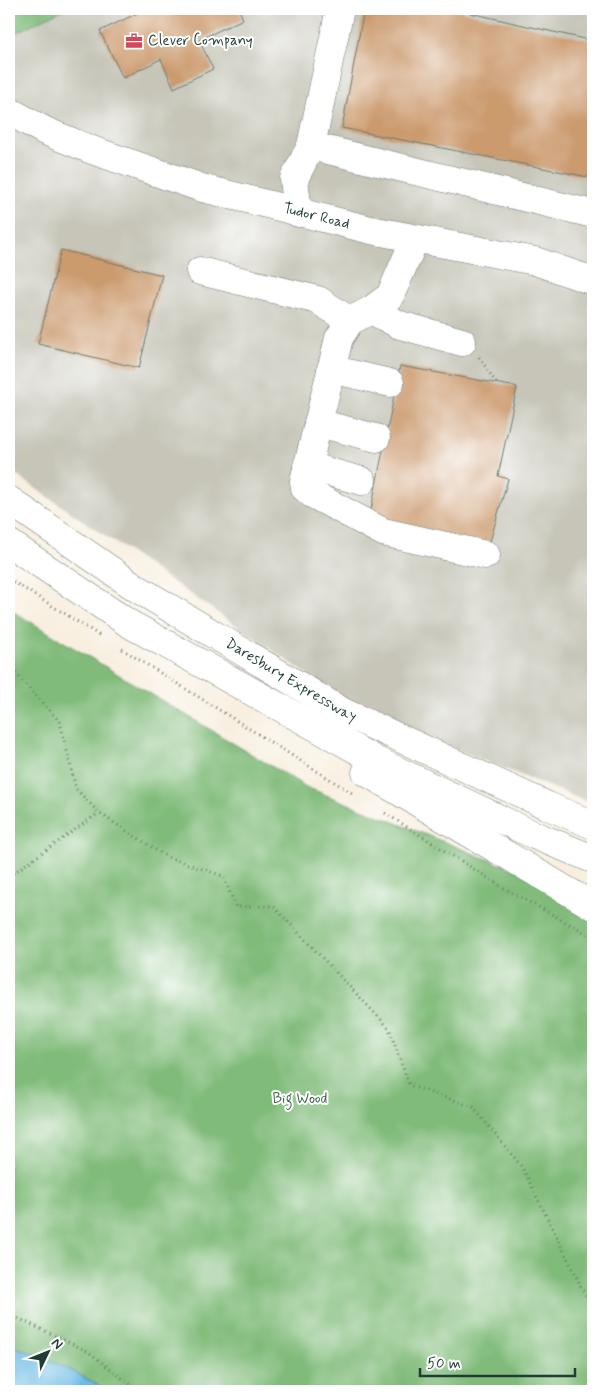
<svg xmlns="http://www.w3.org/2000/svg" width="602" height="1400" viewBox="0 0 602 1400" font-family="Mynerve,sans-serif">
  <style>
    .industrial { fill: #c6c5b8 }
    .forest { fill: #80bb79; stroke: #507c56 }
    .water { fill: #69bae4; stroke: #447c8c }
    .building { fill: #cb9a6d }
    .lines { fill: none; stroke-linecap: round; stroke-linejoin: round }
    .minor-casing { stroke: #6b7b70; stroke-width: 29 }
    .major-casing { stroke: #6b7b70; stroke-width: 29 }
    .path { stroke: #6b7b70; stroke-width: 3; stroke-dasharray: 1 4; stroke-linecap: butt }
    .minor { stroke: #fff; stroke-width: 28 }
    .major { stroke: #fff; stroke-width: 28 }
    .labels { text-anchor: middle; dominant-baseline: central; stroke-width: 4; stroke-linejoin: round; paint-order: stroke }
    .poi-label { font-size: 15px; fill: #1f3d34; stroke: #fff; text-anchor: start }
    .street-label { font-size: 15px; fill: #1f3d34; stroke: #fff }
    .park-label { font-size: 15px; fill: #40644a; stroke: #fff }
  </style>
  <rect width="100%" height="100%" fill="#fff"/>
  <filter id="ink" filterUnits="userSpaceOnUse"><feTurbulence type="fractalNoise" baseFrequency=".02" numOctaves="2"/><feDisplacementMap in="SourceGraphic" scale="10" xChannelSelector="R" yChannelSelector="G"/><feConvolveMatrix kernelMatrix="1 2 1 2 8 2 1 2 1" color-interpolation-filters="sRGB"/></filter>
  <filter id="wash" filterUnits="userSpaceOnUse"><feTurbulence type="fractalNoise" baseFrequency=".0096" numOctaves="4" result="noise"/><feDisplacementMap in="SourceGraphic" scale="20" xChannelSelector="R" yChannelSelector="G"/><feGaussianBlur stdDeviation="1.12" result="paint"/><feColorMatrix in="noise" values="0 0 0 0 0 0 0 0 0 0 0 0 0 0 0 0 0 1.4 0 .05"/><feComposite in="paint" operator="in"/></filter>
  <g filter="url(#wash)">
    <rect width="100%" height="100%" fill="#f8efe0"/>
    <path class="industrial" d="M64 9H593V804L363 712 9 470V36Z"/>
    <g class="forest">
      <path d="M9 9H64L9 36Z"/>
      <path d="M9 609 306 787 593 901V1391H108C76 1372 44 1356 9 1345Z"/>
    </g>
    <path class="water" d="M9 1345C44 1356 76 1372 108 1391H9Z"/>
    <g id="blocks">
      <g class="building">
        <path d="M146 9H239L243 19 199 40 213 69 174 88 161 59 123 78 100 31Z"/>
        <path d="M364 9H453L593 41V178L342 128Z"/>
        <path d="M61 250 162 275 139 368 38 344Z"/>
        <path d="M400 366 517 387 498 476 508 479 489 545 369 520Z"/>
      </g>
    </g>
  </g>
  <g filter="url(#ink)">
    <use href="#blocks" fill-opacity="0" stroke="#6b7b70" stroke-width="1"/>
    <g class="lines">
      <g class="minor-casing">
        <g id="minor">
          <path id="s1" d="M9 111 45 131 92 150 202 188 371 230 535 261 593 281"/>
          <path d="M311 146 340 9"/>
          <path d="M298 213 294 179 311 146 593 214"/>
          <path d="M415 239 390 296 371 310 350 321 339 338 304 481 305 488 312 494 383 532 486 555"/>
          <path d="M200 271 318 300 350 321"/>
          <path d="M371 310 400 325 462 342"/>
          <path d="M331 369 390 383"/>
          <path d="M318 423 376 438"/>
          <path d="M307 466 362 481"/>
        </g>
      </g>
      <g class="major-casing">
        <g id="major">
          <path id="s2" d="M9 500 138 589 343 712 548 806 593 825"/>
          <path d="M9 543 128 623 379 762 534 835 593 859"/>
          <path d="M366 772 593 906"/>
        </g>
      </g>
      <g class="path">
        <path d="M479 357 497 384"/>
        <path d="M9 579 102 637"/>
        <path d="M122 649 352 793"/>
        <path d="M9 666 60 722 76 789 99 813 167 857 223 876 236 907 273 906 389 1028 409 1085 473 1107 522 1167 593 1310"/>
        <path d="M385 813 504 888 593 937"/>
        <path d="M9 876 99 813"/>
        <path d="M9 1314 87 1351 139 1391"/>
      </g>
      <use href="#minor" class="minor"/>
      <use href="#major" class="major"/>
    </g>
  </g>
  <defs>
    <g id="office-bare" transform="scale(1.35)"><path d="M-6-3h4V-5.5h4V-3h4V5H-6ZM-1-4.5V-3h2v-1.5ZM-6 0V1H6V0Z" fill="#d1495b" stroke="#fff" stroke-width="2.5" paint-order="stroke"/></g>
  </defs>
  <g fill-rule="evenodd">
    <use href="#office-bare" x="134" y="41"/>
  </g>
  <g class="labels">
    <g class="poi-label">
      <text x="148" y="41">Clever Company</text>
    </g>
    <g class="street-label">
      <text stroke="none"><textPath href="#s1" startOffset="326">Tudor Road</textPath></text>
      <text stroke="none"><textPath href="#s2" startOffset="335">Daresbury Expressway</textPath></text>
    </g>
    <g class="park-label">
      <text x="300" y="1099">Big Wood</text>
    </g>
  </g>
  <rect width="602" height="1400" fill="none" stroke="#fff" stroke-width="30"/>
  <g transform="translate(48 1352) rotate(47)" stroke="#ffffff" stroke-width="4" paint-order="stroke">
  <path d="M0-4L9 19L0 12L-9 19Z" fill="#1f3d34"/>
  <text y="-8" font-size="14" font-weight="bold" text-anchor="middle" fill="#1f3d34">N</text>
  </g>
  <path d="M420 1368v8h155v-8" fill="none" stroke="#1f3d34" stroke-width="2.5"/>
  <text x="427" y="1368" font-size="15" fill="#1f3d34" stroke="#ffffff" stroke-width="4" paint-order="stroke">50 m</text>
</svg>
